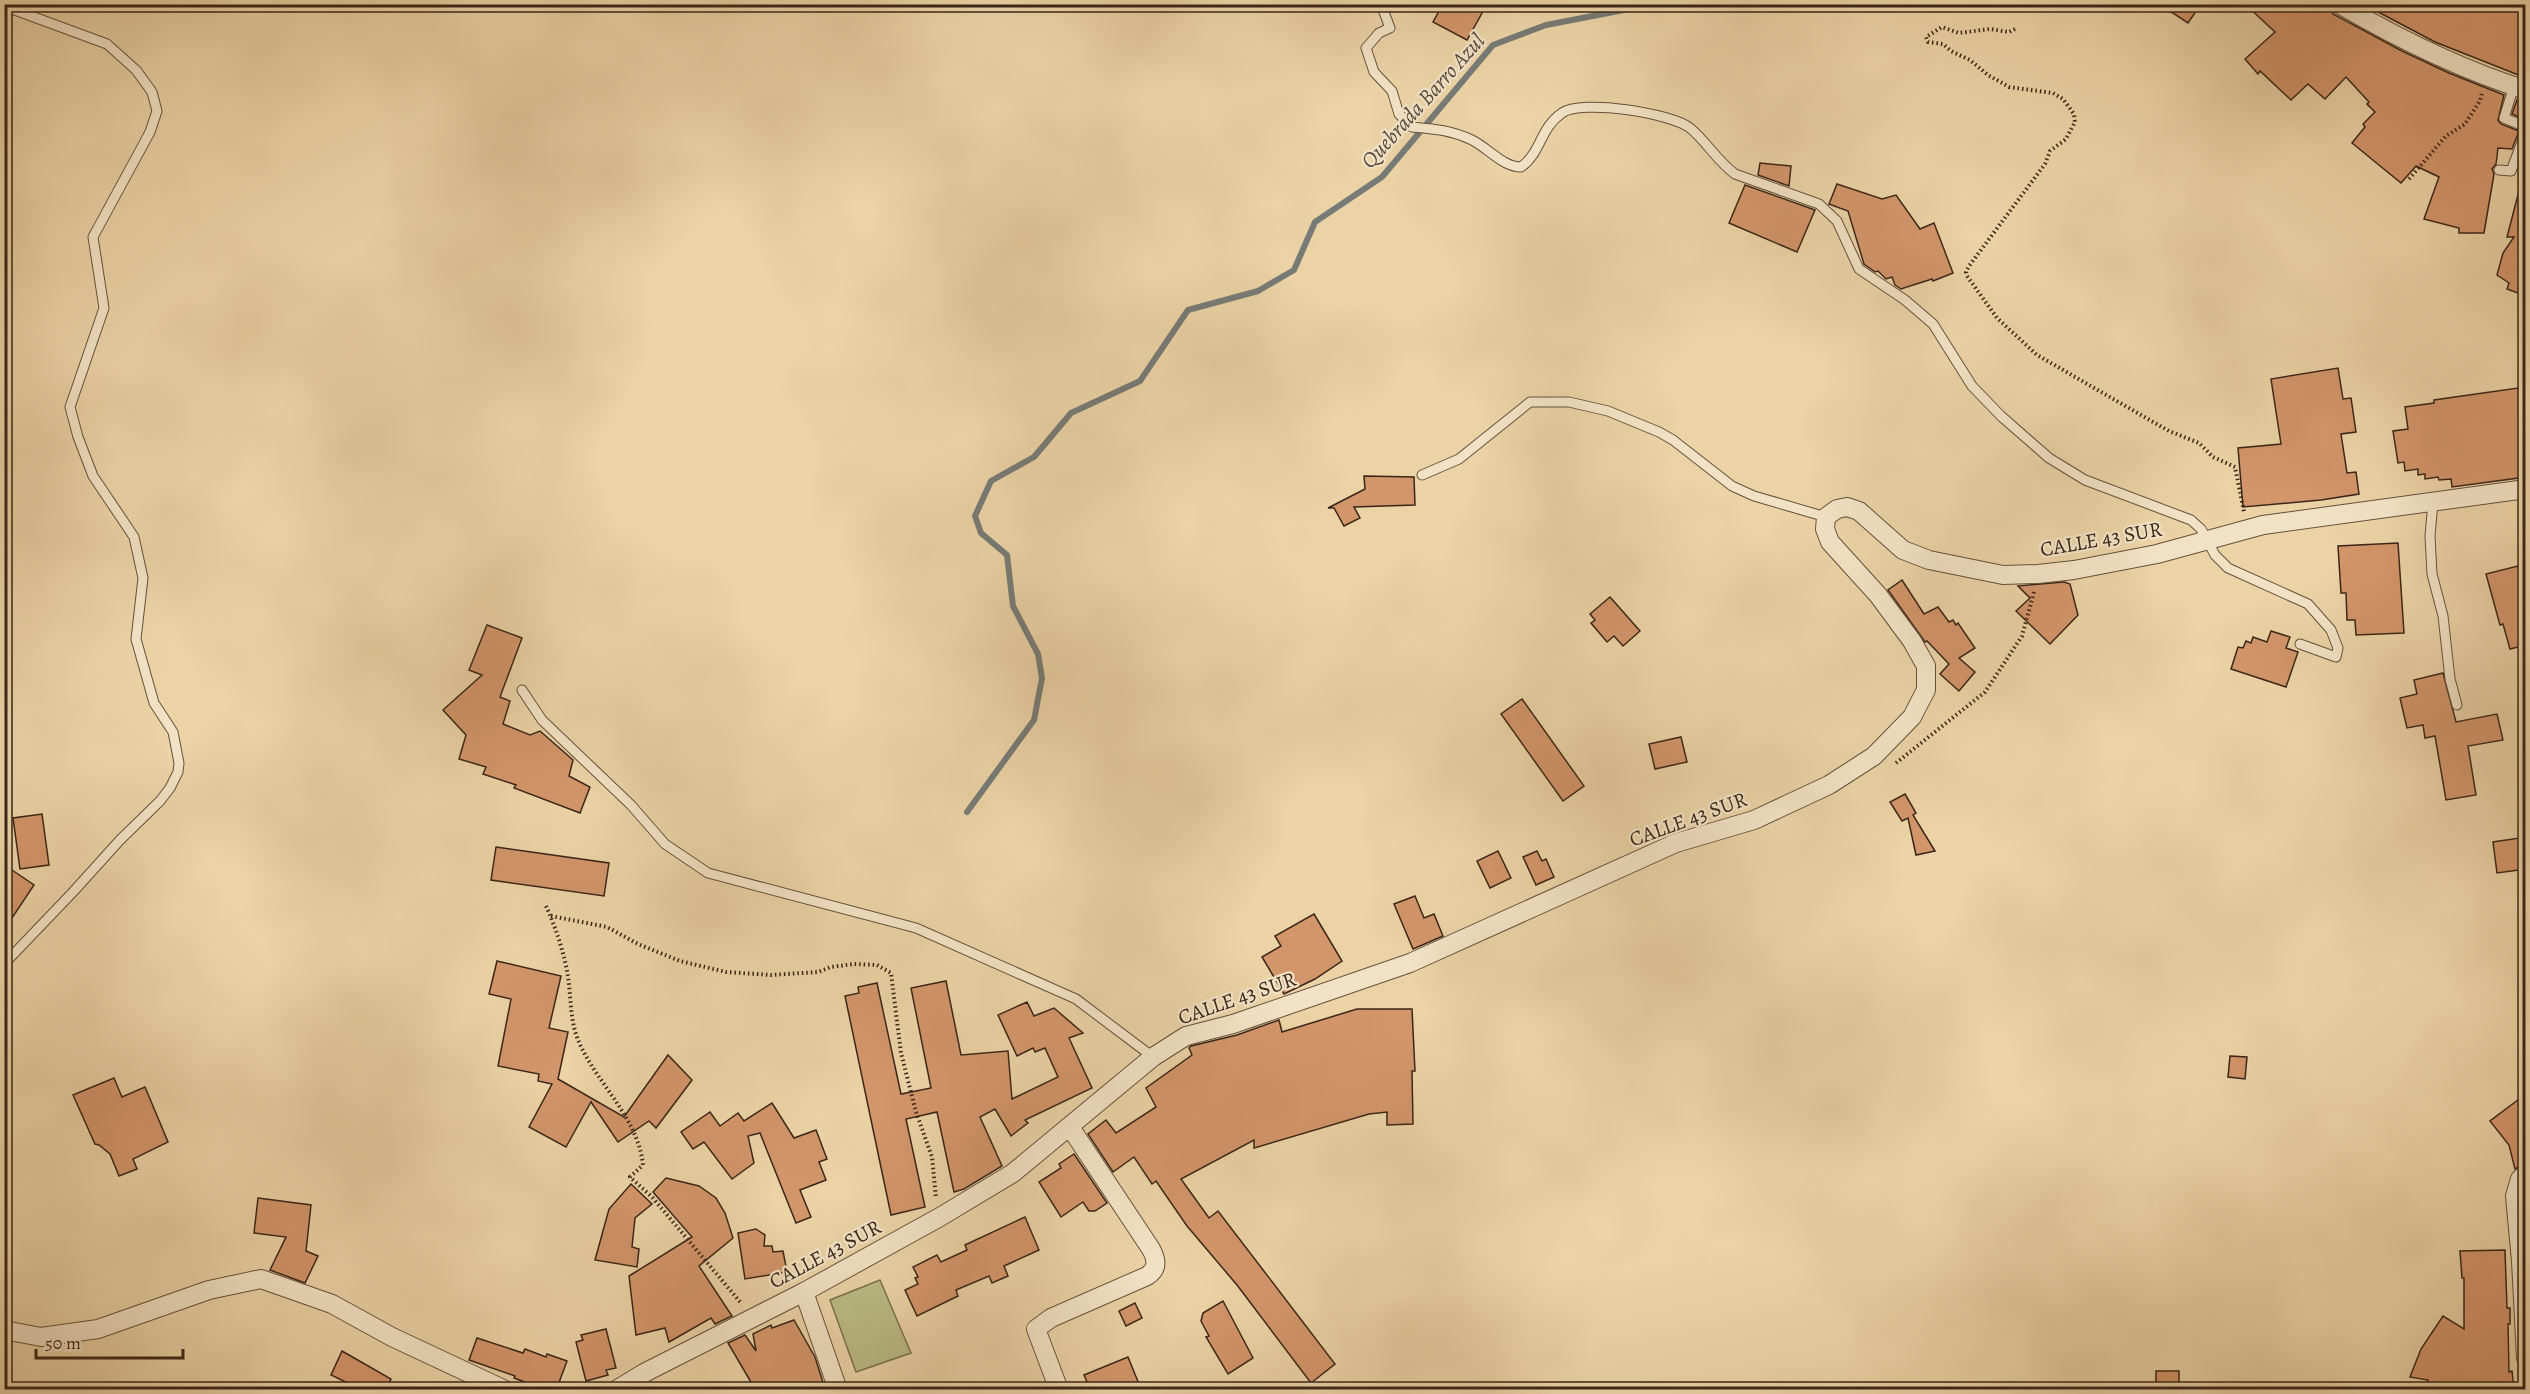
<svg xmlns="http://www.w3.org/2000/svg" width="2530" height="1394" viewBox="0 0 2530 1394" font-family="Alegreya,serif">
  <style>
    .green { fill: #babb84; stroke: #7a704e; stroke-width: 1.5 }
    .lines { fill: none; stroke-linecap: round; stroke-linejoin: round }
    .stream { stroke: #777b76; stroke-width: 6 }
    .building { fill: #d3956a; stroke: #3a2619; stroke-width: 1.5 }
    .service-casing { stroke: #66513c; stroke-width: 11 }
    .minor-casing { stroke: #66513c; stroke-width: 20 }
    .path { stroke: #3a2619; stroke-width: 4; stroke-dasharray: 1.5 3; stroke-linecap: butt }
    .service { stroke: #f2e2c5; stroke-width: 9 }
    .minor { stroke: #f2e2c5; stroke-width: 18 }
    .labels { text-anchor: middle; dominant-baseline: central; stroke-width: 4.5; stroke-linejoin: round; paint-order: stroke }
    .street-label { font-size: 21px; fill: #3a2619; stroke: #f2e2c5 }
    .water-label { font-size: 22px; font-style: italic; fill: #534a40; stroke: #f2e2c5 }
  </style>
  <rect width="100%" height="100%" fill="#ebd3a6"/>
  <filter id="stains"><feTurbulence type="fractalNoise" baseFrequency=".00333" numOctaves="4"/><feColorMatrix values="0 0 0 0 .2 0 0 0 0 .09 0 0 0 0 .02 0 0 0 .5 -.17"/></filter>
  <radialGradient id="worn" r=".72"><stop offset=".6" stop-color="#630" stop-opacity="0"/><stop offset="1" stop-color="#630" stop-opacity=".3"/></radialGradient>
  <path class="green" d="M880 1280 911 1353 856 1372 830 1300Z"/>
  <g class="lines">
    <path class="stream" d="M967 812 1034 720 1042 678 1038 654 1013 606 1007 555 981 533 975 516 991 481 1034 457 1071 413 1140 381 1188 310 1258 291 1294 270 1315 222 1382 177 1493 45 1546 25 1655 4"/>
  </g>
  <g class="building">
    <path d="M1443 4H1487L1467 40 1433 22Z"/>
    <path d="M2159 4H2201L2188 23Z"/>
    <path d="M2245 4H2328L2333 14 2402 51 2449 73 2504 95 2498 120 2501 124 2519 131 2512 149 2498 148 2496 164 2492 169 2494 174 2484 233H2459V228L2424 219 2439 177 2416 166 2401 183 2352 143 2365 127 2363 124 2375 112 2367 104 2369 102 2346 77 2325 99 2308 84 2291 100 2260 71 2258 74 2245 59 2275 32Z"/>
    <path d="M2363 4H2526V60L2521 76 2435 42Z"/>
    <path d="M2517 100 2526 102V120L2512 114Z"/>
    <path d="M1760 163 1791 166 1789 186 1758 175Z"/>
    <path d="M1837 184 1882 199 1896 195 1920 229 1934 223 1953 273 1933 281 1932 279 1901 289 1895 285 1892 277 1886 279 1878 271 1875 272 1864 264 1848 211 1829 204Z"/>
    <path d="M1745 185 1815 210 1797 252 1729 223Z"/>
    <path d="M2520 187H2526V296L2507 289 2509 283 2497 275 2503 253 2514 237H2507Z"/>
    <path d="M2338 368 2343 399 2351 398 2356 432 2341 434 2347 473 2356 472 2359 494 2321 500 2243 507 2238 448 2281 444 2271 379Z"/>
    <path d="M2518 388 2526 439V477L2452 487 2451 479 2439 480 2438 477 2425 479V474L2418 475V469L2405 471 2404 462 2398 463 2393 431 2408 429 2405 407 2434 403V400Z"/>
    <path d="M1364 476 1414 477 1415 505 1354 507 1360 518 1344 526 1334 508H1328L1365 489Z"/>
    <path d="M2398 543 2404 633 2356 635 2355 620H2347L2346 593H2341L2338 546Z"/>
    <path d="M2526 564V645L2510 649 2503 624 2500 625 2486 574Z"/>
    <path d="M1902 580 1924 614 1938 607 1949 622 1953 620 1956 625 1958 623 1975 648 1959 658 1975 672 1959 691 1940 674 1949 664 1927 641 1925 642 1888 590Z"/>
    <path d="M2064 582 2070 584 2078 615 2050 644 2016 611 2030 598 2018 586Z"/>
    <path d="M1610 597 1640 631 1623 646 1614 636 1607 642 1591 623 1595 620 1590 614Z"/>
    <path d="M487 625 522 638 500 697 510 701 503 724 530 735 540 731 573 760 569 776 590 787 580 813 514 788 516 785 483 774 486 767 459 759 466 735 443 710 482 675 469 670Z"/>
    <path d="M2271 631 2290 637 2286 648 2298 652 2286 687 2231 669 2238 647 2243 648 2246 641 2251 643 2253 637 2267 642Z"/>
    <path d="M2443 673 2456 722 2497 714 2503 740 2468 746 2476 795 2446 800 2435 736 2425 738 2423 725 2407 728 2400 698 2417 694 2414 680Z"/>
    <path d="M1522 699 1584 786 1563 801 1501 714Z"/>
    <path d="M1681 737 1687 762 1655 769 1649 744Z"/>
    <path d="M1905 794 1916 813 1913 815 1935 851 1916 855 1908 818 1902 821 1890 802Z"/>
    <path d="M42 814 49 865 20 869 13 818Z"/>
    <path d="M2526 837V869L2497 873 2493 842Z"/>
    <path d="M496 847 609 863 604 896 491 880Z"/>
    <path d="M1498 851 1511 878 1490 888 1477 861Z"/>
    <path d="M1537 851 1542 861 1546 859 1554 877 1536 885 1523 857Z"/>
    <path d="M12 870 34 885 4 930V882Z"/>
    <path d="M1415 896 1424 918 1434 914 1443 936 1413 949 1394 904Z"/>
    <path d="M1314 914 1342 961 1315 979 1284 994 1262 957 1281 946 1275 936Z"/>
    <path d="M497 961 561 976 549 1028 568 1032 558 1079 624 1117 668 1055 692 1080 656 1128 649 1121 618 1142 591 1102 566 1147 529 1127 552 1084 538 1081 539 1074 498 1066 511 999 489 994Z"/>
    <path d="M946 981 961 1055 1008 1051 1012 1099 1058 1077 1045 1048 1035 1052 1033 1048 1017 1056 998 1015 1027 1002 1034 1016 1054 1008 1083 1033 1069 1038 1092 1088 1025 1120 1028 1123 1011 1136 995 1109 980 1117 1002 1166 964 1189 954 1192 937 1112 906 1119 925 1207 891 1215 845 996 859 993 858 987 877 983 901 1094 931 1088 911 988Z"/>
    <path d="M1357 1009H1412L1415 1071H1412L1413 1124 1387 1125V1112L1369 1114 1254 1148V1140L1181 1179 1209 1218 1218 1211 1335 1364 1311 1383 1237 1285 1187 1226 1156 1181 1152 1184 1134 1157 1113 1172 1088 1134 1106 1120 1116 1133 1156 1107 1146 1088 1192 1055 1189 1048 1191 1046 1237 1035 1279 1020 1282 1032Z"/>
    <path d="M2230 1056 2247 1057 2245 1079 2228 1077Z"/>
    <path d="M114 1078 122 1097 145 1087 168 1142 133 1159 137 1169 119 1176 110 1154 99 1145 95 1144 73 1095Z"/>
    <path d="M2526 1094V1163L2515 1169 2509 1145 2490 1121Z"/>
    <path d="M772 1103 794 1138 816 1130 827 1159 819 1162 826 1180 800 1190 811 1217 796 1223 760 1133 748 1136 754 1163 732 1179 704 1142 693 1149 681 1132 710 1112 720 1126 738 1113 744 1121Z"/>
    <path d="M1074 1154 1107 1203 1095 1211H1089L1083 1202 1061 1217 1039 1182 1061 1168 1059 1164Z"/>
    <path d="M666 1178 699 1186 716 1198 725 1213 733 1238 699 1266 732 1316 715 1324 711 1318 669 1342 665 1328 636 1335 629 1276 692 1237 653 1192Z"/>
    <path d="M631 1184 652 1204 635 1218 632 1247 639 1249 637 1267 595 1260 609 1209Z"/>
    <path d="M258 1198 311 1205 306 1251 318 1256 305 1283 270 1270 286 1237 254 1233Z"/>
    <path d="M1025 1217 1039 1250 1004 1266 1008 1276 992 1283 989 1276 956 1290 958 1296 917 1316 905 1290 918 1284 915 1278 918 1277 913 1267 937 1255 941 1262 967 1250 965 1245Z"/>
    <path d="M756 1229 765 1235 764 1246H772L773 1252 783 1251 787 1272 745 1279 738 1233Z"/>
    <path d="M2505 1250 2507 1308H2510V1324H2508L2509 1372 2512 1371 2514 1389H2426L2428 1380 2410 1377 2421 1349 2443 1316 2464 1329V1278H2462L2460 1251Z"/>
    <path d="M1223 1301 1253 1358 1228 1374 1206 1337 1209 1336 1201 1321 1203 1313Z"/>
    <path d="M1135 1303 1142 1318 1126 1326 1119 1311Z"/>
    <path d="M794 1320 815 1357 825 1389H755L728 1343 745 1335 756 1351 753 1334 771 1325 772 1328Z"/>
    <path d="M606 1329 616 1368 606 1370 608 1375 586 1381 576 1342 583 1340 581 1335Z"/>
    <path d="M477 1338 523 1353 525 1349 546 1357 547 1354 567 1361 557 1388 546 1384 544 1389 514 1378 515 1376 469 1360Z"/>
    <path d="M342 1351 391 1379 386 1389H360L331 1375Z"/>
    <path d="M1128 1357 1141 1389H1090L1084 1375Z"/>
    <path d="M2156 1371H2179V1387L2156 1388Z"/>
  </g>
  <g class="lines">
    <g class="service-casing">
      <g id="service">
        <path d="M1381 4 1390 28 1379 33 1366 48 1374 72 1392 91 1399 114 1412 127C1435 129 1450 130 1472 140 1488 148 1503 167 1521 167 1541 153 1540 128 1562 113 1581 99 1671 113 1690 128 1707 142 1717 161 1735 174L1819 204 1837 221 1859 269 1905 300 1933 324 1972 386 2001 416 2049 458 2085 480 2191 520 2201 529 2215 555 2228 568 2308 604 2331 630 2338 648 2336 657 2300 644"/>
        <path d="M4 6 107 44 136 70 152 92 157 111 150 132 93 237 104 308 70 407 78 437 93 476 134 537 143 578 136 639 154 703 173 732 179 763 178 772 170 788 160 801 120 840 73 892 4 964"/>
        <path d="M2514 86 2504 118 2526 127"/>
        <path d="M2499 170 2511 171 2526 131"/>
        <path d="M1422 475 1459 459 1530 402H1569L1608 411 1659 432 1673 440 1732 486 1754 496 1826 517"/>
        <path d="M2433 502 2430 536 2432 574 2443 616 2450 679 2457 705"/>
        <path d="M522 690 542 720 631 805 665 844 708 873 916 928 1076 999 1153 1057"/>
      </g>
    </g>
    <g class="minor-casing">
      <g id="minor">
        <path d="M2339 4C2399 39 2459 69 2526 90"/>
        <path d="M2526 1174 2520 1179 2515 1196 2521 1261 2526 1358"/>
        <path d="M804 1292 838 1390"/>
        <path d="M4 1330 41 1337 98 1329 209 1290 261 1279 332 1304 392 1337 505 1390"/>
        <path d="M616 1390 644 1373 804 1292 940 1217 1013 1173 1153 1057 1186 1036 1233 1024 1410 963 1676 843 1754 820 1829 785 1874 756 1912 717 1926 690V666L1912 641 1878 595 1830 542 1825 529 1826 517 1837 509 1847 507 1859 511 1903 550 1929 560 2003 575 2038 574 2074 570 2157 554 2263 525 2526 489"/>
        <path d="M1059 1390 1036 1329 1051 1318 1147 1276C1158 1269 1157 1260 1151 1249L1070 1127"/>
      </g>
    </g>
    <g class="path">
      <path d="M2015 29 2009 32 1990 29 1959 33 1942 27 1926 37 1928 42 1943 44 1951 51 1970 60 1988 75 2009 87 2053 93 2063 99 2074 114 2075 122 2066 139 2050 151 2045 164 1969 266 1966 272 1967 276 1997 318 2037 355 2169 431 2199 443 2213 457 2235 467 2244 512"/>
      <path d="M2409 179 2446 136 2465 124 2480 101 2482 92"/>
      <path d="M1896 763 1985 692 2022 636 2034 592"/>
      <path d="M546 906C556 928 564 953 568 976 571 997 570 1020 578 1040 596 1083 638 1117 643 1165L630 1177 652 1197 741 1303"/>
      <path d="M551 916 607 927 638 944 680 961 726 972 771 975 818 972 831 967 854 964 877 965 891 973 901 1053 916 1112 932 1157 936 1198"/>
    </g>
    <use href="#service" class="service"/>
    <use href="#minor" class="minor"/>
  </g>
  <g class="labels">
    <g class="street-label">
      <text transform="translate(2101 539) rotate(-10)">CALLE 43 SUR</text>
      <text transform="translate(1688 819) rotate(-20)">CALLE 43 SUR</text>
      <text transform="translate(1237 998) rotate(-19)">CALLE 43 SUR</text>
      <text transform="translate(825 1254) rotate(-28)">CALLE 43 SUR</text>
    </g>
    <g class="water-label">
      <text transform="translate(1423 101) rotate(-48)">Quebrada Barro Azul</text>
    </g>
  </g>
  <rect width="2530" height="1394" fill="none" stroke="#ebd3a6" stroke-width="24"/>
  <rect x="6" y="6" width="2518" height="1382" fill="none" stroke="#3a2619" stroke-width="3"/>
  <rect x="12" y="12" width="2506" height="1370" fill="none" stroke="#3a2619" stroke-width="1.5"/>
  <path d="M36 1349v9h147v-9" fill="none" stroke="#3a2619" stroke-width="3"/>
  <text x="45" y="1349" font-size="18" fill="#3a2619" stroke="#f2e2c5" stroke-width="4.5" paint-order="stroke">50 m</text>
  <rect width="100%" height="100%" filter="url(#stains)"/>
  <rect width="100%" height="100%" fill="url(#worn)"/>
</svg>
